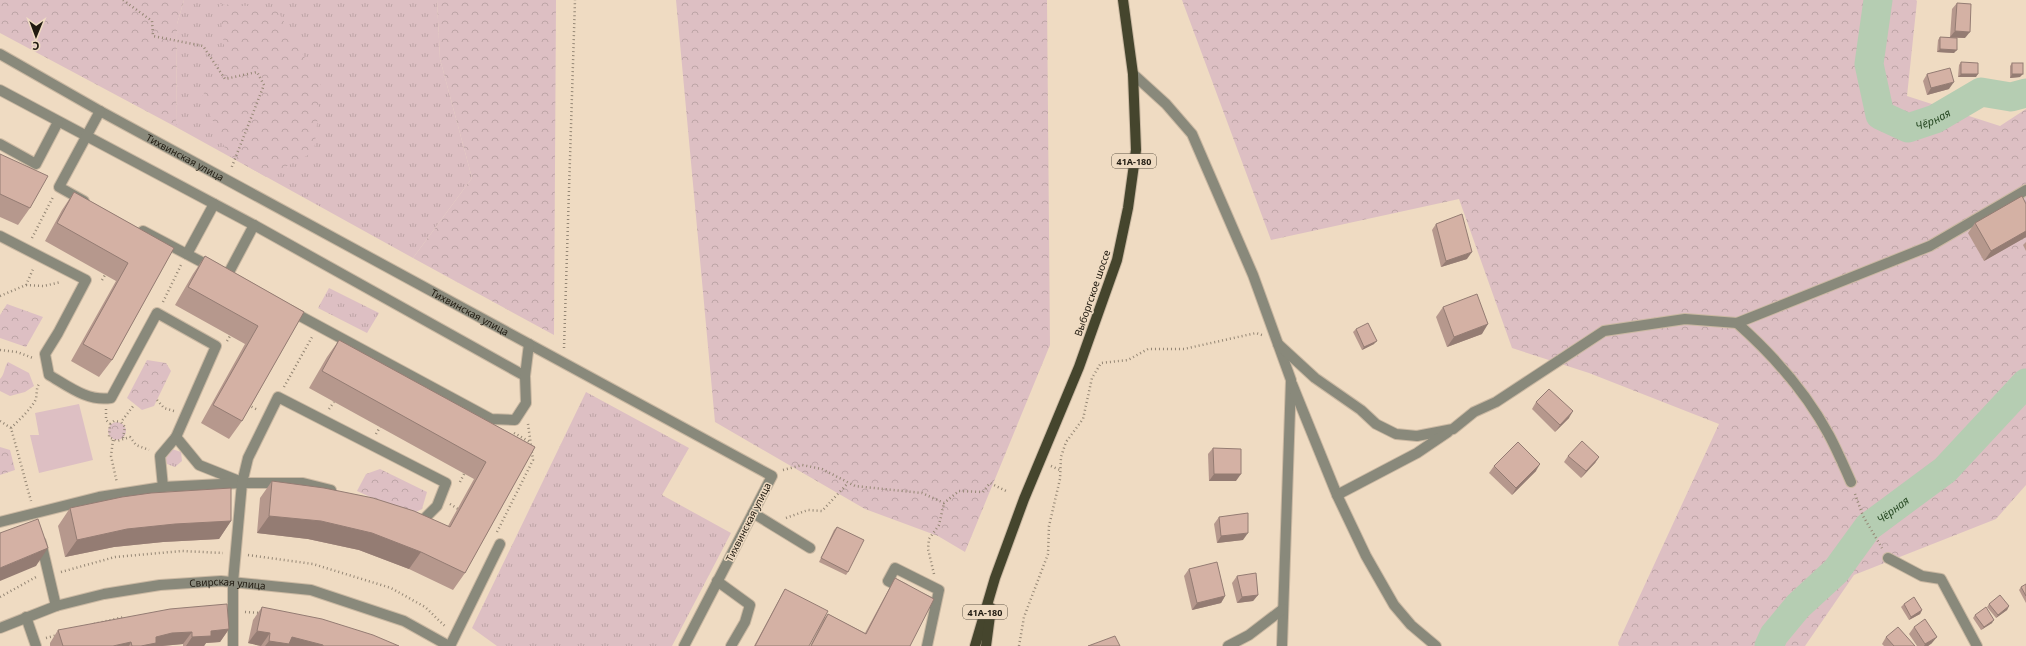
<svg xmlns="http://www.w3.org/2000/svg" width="2026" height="646" viewBox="0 0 2026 646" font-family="'Noto Sans',sans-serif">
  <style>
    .grass { fill: url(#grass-tufts) }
    .forest { fill: url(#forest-crowns) }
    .pitch { fill: #ddbfc3 }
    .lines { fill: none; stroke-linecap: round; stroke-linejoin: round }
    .river { stroke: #b5cdb2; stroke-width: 29 }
    .minor-casing { stroke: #cab8a2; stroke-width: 12 }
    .major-casing { stroke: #cab8a2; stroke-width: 12 }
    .path { stroke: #958775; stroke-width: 2.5; stroke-dasharray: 1 3; stroke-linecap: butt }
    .minor { stroke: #89897b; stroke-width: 10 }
    .major { stroke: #45452d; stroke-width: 10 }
    .wall { fill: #b6988d }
    .shaded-wall { fill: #947c73 }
    .building { fill: #d4b1a4; stroke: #947c73 }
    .labels { text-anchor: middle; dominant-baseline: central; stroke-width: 3; stroke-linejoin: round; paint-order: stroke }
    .shield { fill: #efdbc2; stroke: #5f5546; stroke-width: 1 }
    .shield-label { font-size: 9px; font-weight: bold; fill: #211b11 }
    .street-label { font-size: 10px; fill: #211b11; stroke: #efdbc2 }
    .water-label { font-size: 11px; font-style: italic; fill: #274923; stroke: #efdbc2 }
  </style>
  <defs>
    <pattern id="grass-tufts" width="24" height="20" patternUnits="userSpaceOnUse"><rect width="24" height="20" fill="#ddbfc3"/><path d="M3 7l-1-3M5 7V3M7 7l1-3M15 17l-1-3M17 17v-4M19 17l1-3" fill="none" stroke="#bda4a6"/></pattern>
    <pattern id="forest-crowns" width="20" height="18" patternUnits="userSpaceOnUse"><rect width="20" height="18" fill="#ddbfc3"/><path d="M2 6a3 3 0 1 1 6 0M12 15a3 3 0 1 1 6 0" fill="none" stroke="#bda4a6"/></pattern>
  </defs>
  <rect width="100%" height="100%" fill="#efdbc2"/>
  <g class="grass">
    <path d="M184 0H437L440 59 472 178 413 258 176 127 177 24Z"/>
    <path d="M329 288 379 313 367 333 318 308Z"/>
    <path d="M586 392 689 448 662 495 731 533 672 646H497L472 628Z"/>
    <path d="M172 449 181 452 182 461 175 467 167 464 165 455Z"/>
  </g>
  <g class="forest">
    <path d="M0 0H184L177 24 176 127 0 33Z"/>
    <path d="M437 0H556L554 335 413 258 472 178 440 59Z"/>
    <path d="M676 0H1047L1050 345 965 552 938 536 865 509 715 422Z"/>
    <path d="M1182 0H1916L1917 1 1907 96 2000 126 2026 109V485L1996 519 1854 575 1805 646H1619L1618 643 1719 424 1589 373 1512 348 1459 199 1271 240Z"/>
    <path d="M219 4 276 8 321 86 314 152 266 177 228 155 202 97 225 53Z"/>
    <path d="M7 304 43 317 26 347 0 338V315Z"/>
    <path d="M147 360 166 363 171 371 154 406 142 410 127 398Z"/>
    <path d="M8 362 29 373 34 386 25 392 10 396 0 391V379C5 374 4 367 8 362Z"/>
    <circle cx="117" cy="431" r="9"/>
    <path d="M0 447 10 450 15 470 0 475Z"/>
    <path d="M380 469 427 492 422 509 410 515 357 491 366 474Z"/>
  </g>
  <path class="pitch" d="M79 404 93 460 39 473 30 435H39L35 413Z"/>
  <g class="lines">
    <g class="river">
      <path id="s1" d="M1878 0 1869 64 1880 115 1908 128 1935 119 1981 92 2011 97 2026 93"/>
      <path id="s2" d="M1769 646 1774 635 1798 606 1836 571 1868 527 1945 470 2026 383"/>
    </g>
    <g class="minor-casing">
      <g id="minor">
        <path id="s3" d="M0 54 100 111 772 476 684 646"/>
        <path d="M1133 74 1166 104 1192 134 1253 275 1291 380 1282 646"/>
        <path d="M0 90 254 225 525 376"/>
        <path d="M0 144 36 164 58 122"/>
        <path d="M84 201 59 187 100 111"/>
        <path d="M143 231 213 268"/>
        <path d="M0 236 86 280 58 333 45 354 49 375C68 386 88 402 111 398L157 313 216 346 176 437"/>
        <path d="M187 254 214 204"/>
        <path d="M233 279 227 276 254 225"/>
        <path d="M289 310 491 419 515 420 526 403 525 376 529 344"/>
        <path d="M1737 323C1773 355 1806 392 1829 435 1837 450 1844 466 1851 482"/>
        <path d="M1278 344 1315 378 1361 410 1376 424 1396 434 1417 436 1453 429 1474 412 1496 402 1604 331 1685 319 1737 323 1930 246 2026 190"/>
        <path d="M1292 384 1337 495 1366 556 1394 605 1411 625 1436 646"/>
        <path d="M163 487 160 456 176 437 199 465 239 481"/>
        <path d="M1337 495 1417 453 1448 432"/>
        <path d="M753 513 810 548"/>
        <path d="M0 522 99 497 163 487 242 483H303L331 490"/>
        <path d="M41 542 56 606"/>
        <path d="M1888 558 1922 576 1941 579 1977 646"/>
        <path d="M717 581 750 605 745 622 731 646"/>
        <path d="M904 589 888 581 895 568 939 590 927 646"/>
        <path d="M920 598 935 605"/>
        <path d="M26 617 36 646"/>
        <path id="s4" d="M0 628 56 606 104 594 160 585 221 581 311 590 404 621 449 646"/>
        <path d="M233 646V582L242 483 248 458 278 397 446 483 437 506 420 523 417 522"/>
        <path d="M450 646 500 544"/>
        <path d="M1228 646 1249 635 1283 609"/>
      </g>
    </g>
    <g class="major-casing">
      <g id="major">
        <path d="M975 646 995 578 1024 499 1079 367 1117 260 1128 208 1136 150 1133 74 1123 0"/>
        <path d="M986 646 991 608"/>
      </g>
    </g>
    <g class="path">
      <path d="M123 0 152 21 153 36 203 46 225 79 257 72 264 85 231 169"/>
      <path d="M32 238 53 197"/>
      <path d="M102 280 105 275"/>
      <path d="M26 285 44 286 61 282"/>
      <path d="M0 296 26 285 34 267"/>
      <path d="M163 302 181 265"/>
      <path d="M227 341 230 336"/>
      <path d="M564 348 575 0"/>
      <path d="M0 350 17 352 33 358"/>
      <path d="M284 387 312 337"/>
      <path d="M157 400 164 408 174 411"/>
      <path d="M248 405 258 410"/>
      <path d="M106 409V420L110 424 109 437 117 441 130 437 136 445 149 450"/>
      <path d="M329 409 334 402"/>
      <path d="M0 421 11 428 31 501"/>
      <path d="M110 424 114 421 121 422"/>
      <path d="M11 428C19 420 29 411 35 401 38 395 35 388 40 383"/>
      <path d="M514 433 530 442"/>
      <path d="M376 434 380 427"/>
      <path d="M123 438 125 427 121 422 134 405"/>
      <path d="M113 440 111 456 117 483"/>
      <path d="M1051 466 1060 470"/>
      <path d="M783 470 802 465 822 469 855 486 922 493 944 503 959 491 983 492 990 483 1008 492"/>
      <path d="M460 482 464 474"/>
      <path d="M1855 494 1863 516 1882 548"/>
      <path d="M450 504 458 509"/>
      <path d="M786 518 808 510 822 511 848 483"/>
      <path d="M497 532 533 460 528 424"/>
      <path d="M248 555 313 564 391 588 425 607 446 627"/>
      <path d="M61 572 115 557 182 551 223 553"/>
      <path d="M934 574 928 549 929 539 939 525 944 503"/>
      <path d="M0 597 36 577"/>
      <path d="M245 612 260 613"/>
      <path d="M94 624 124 617"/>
      <path d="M46 638 57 635"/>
      <path d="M1019 646 1024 617 1048 554 1049 526 1060 479 1061 457 1066 442 1083 419 1092 378 1101 363 1128 360 1148 349H1184L1256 333 1262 335"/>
    </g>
    <use href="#minor" class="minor"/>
    <use href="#major" class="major"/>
  </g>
  <g class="wall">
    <path d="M1957 3 1965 38H1957L1954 53 1937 52 1938 40 1940 37H1950L1952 9Z"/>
    <path d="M1961 62 1976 77H1958L1959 65Z"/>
    <path d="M2012 63 2020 77 2010 78V66Z"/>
    <path d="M1927 74 1949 89 1927 95 1923 81Z"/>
    <path d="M0 154 30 208 18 225 0 217Z"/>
    <path d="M74 192 174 248 112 360 99 377 71 361 116 281 45 241 62 210Z"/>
    <path d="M2026 204V237L1984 261 1968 233 1975 223Z"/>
    <path d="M1436 224 1467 259 1441 267 1432 230Z"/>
    <path d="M2026 242V251L2023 245Z"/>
    <path d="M205 256 304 312 242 421 229 439 201 423 245 344 175 305 193 274Z"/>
    <path d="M1443 307 1482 334 1447 347 1436 317Z"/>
    <path d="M1356 329 1374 344 1362 350 1353 332Z"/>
    <path d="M339 340 535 447 465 573 453 590 409 569 359 550 308 539 257 533 260 498 272 481 448 526 474 479 309 388 327 357Z"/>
    <path d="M1536 402 1569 418 1555 432 1532 409Z"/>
    <path d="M1213 448 1236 481H1209L1208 454Z"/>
    <path d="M1568 456 1599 457 1595 463 1581 478 1564 462Z"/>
    <path d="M1494 466 1536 471 1512 495 1489 473Z"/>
    <path d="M70 508 231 521 219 539 163 542 114 547 65 557 58 526Z"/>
    <path d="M1219 517 1243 540 1217 543 1214 524Z"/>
    <path d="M837 527 848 572 846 575 819 562 834 530Z"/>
    <path d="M1189 569 1225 596 1221 603 1192 610 1184 576Z"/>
    <path d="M1237 576 1258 595 1253 601 1237 603 1232 583Z"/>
    <path d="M895 578 910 646H810L823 620 828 614 865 633 891 585Z"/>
    <path d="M2026 584V603L2019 590 2021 587Z"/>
    <path d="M785 589 809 646H754L781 596Z"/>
    <path d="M1904 604 1922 610 1920 614 1909 620 1901 607Z"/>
    <path d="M1989 604 2009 606 2007 610 1996 618 1987 607Z"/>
    <path d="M262 607 399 646H261L248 643 253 620Z"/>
    <path d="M1975 615 1992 623 1981 630 1973 618Z"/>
    <path d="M1914 627 1932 643 1928 646H1917L1909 634Z"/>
    <path d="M229 629 220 642 206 643 204 646H183V644L162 646H50V643L58 630Z"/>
    <path d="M1886 637 1915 646H1884L1882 644Z"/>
  </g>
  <g class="shaded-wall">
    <path d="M1955 31 1970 32 1965 38 1950 37Z"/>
    <path d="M1940 49 1957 50 1954 53 1937 52Z"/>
    <path d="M1961 74H1978L1976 77H1958Z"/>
    <path d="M2012 74H2023L2020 77 2010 78Z"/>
    <path d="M1954 82 1949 89 1927 95 1931 88Z"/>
    <path d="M2026 231V237L1984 261 1991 251Z"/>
    <path d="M1472 252 1467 259 1441 267 1446 261Z"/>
    <path d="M1488 324 1482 334 1447 347 1454 337Z"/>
    <path d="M1377 341 1374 344 1362 350 1364 347Z"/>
    <path d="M1573 411 1569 418 1555 432 1560 425Z"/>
    <path d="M1599 457 1595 463 1581 478 1586 471Z"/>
    <path d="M1540 464 1536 471 1512 495 1516 488Z"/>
    <path d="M1214 474H1241L1236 481H1209Z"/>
    <path d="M269 516 321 521 372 533 421 552 409 569 359 550 308 539 257 533Z"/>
    <path d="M231 521 219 539 163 542 114 547 65 557 77 540 127 529 175 524Z"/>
    <path d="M1248 533 1243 540 1217 543 1221 536Z"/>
    <path d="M48 548 36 566 0 581V568Z"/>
    <path d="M1258 595 1253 601 1237 603 1242 597Z"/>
    <path d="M1225 596 1221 603 1192 610 1197 603Z"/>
    <path d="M2009 606 2007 610 1996 618 1998 615Z"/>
    <path d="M1922 610 1920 614 1909 620 1911 617Z"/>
    <path d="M1994 620 1992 623 1981 630 1984 627Z"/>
    <path d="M229 629 220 642 206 643 204 646H186L192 637 211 631Z"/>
    <path d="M257 631 270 633 261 646 248 643Z"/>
    <path d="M192 632 183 644 162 646H141L156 637 172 633Z"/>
    <path d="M292 637 323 645 322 646H265L269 641Z"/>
    <path d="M1937 637 1932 643 1928 646H1924L1925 644Z"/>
    <path d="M131 642 129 646H113Z"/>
  </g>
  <g class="building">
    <path d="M1957 3 1971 4 1970 32 1955 31Z"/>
    <path d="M1940 37 1957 38V50L1940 49Z"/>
    <path d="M1961 62 1978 63V74H1961Z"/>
    <rect x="2012" y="63" width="11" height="11"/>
    <path d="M1950 68 1954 82 1931 88 1927 74Z"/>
    <path d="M0 154 48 176 30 208 0 194Z"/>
    <path d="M74 192 174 248 112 360 83 344 128 263 57 223Z"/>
    <path d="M2022 196 2026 204V231L1991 251 1975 223Z"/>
    <path d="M1462 214 1472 252 1446 261 1436 224Z"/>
    <path d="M205 256 304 312 242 421 213 405 258 326 188 287Z"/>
    <path d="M1477 294 1488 324 1454 337 1443 307Z"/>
    <path d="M1368 323 1377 341 1364 347 1356 329Z"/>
    <path d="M339 340 535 447 465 573 421 552 372 533 321 521 269 516 272 481 324 488 373 498 414 511 450 527 486 462 322 371Z"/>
    <path d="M1549 389 1573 411 1560 425 1536 402Z"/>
    <path d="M1582 441 1599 457 1586 471 1568 456Z"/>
    <path d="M1518 442 1540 464 1516 488 1494 466Z"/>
    <path d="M1213 448 1241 449V474H1214Z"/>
    <path d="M231 488V521L175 524 127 529 77 540 70 508 122 497 151 493Z"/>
    <path d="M1248 513V533L1221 536 1219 517Z"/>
    <path d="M38 519 48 548 0 568V533Z"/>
    <path d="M837 527 864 540 848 572 821 558Z"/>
    <path d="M1217 562 1225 596 1197 603 1189 569Z"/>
    <path d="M1256 573 1258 595 1242 597 1237 576Z"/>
    <path d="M895 578 934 599 910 646H811L828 614 866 634Z"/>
    <path d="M2026 584V596L2021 587Z"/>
    <path d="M785 589 828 611 809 646H755Z"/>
    <path d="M2000 595 2009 606 1998 615 1989 604Z"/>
    <path d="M1914 597 1922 610 1911 617 1904 604Z"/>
    <path d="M227 604 229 629 211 631V636L192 637V632L172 633 156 637V643L141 646H132L131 642 113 646H63L58 630 170 609Z"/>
    <path d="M262 607 322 619 373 635 399 646H323V645L292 637 289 644 269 641 270 633 257 631Z"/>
    <path d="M1986 607 1994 620 1984 627 1975 615Z"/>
    <path d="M1925 619 1937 637 1925 644 1914 627Z"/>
    <path d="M1898 627 1915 646H1894L1886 637Z"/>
    <path d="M1115 636 1120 646H1088Z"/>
  </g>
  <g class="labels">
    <g class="shield">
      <rect x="1112" y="154" width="44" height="14" rx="3"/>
      <rect x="963" y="605" width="44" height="14" rx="3"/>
    </g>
    <g class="shield-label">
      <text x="1134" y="161">41А-180</text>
      <text x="985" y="612">41А-180</text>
    </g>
    <g class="street-label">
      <text stroke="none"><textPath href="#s3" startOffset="212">Тихвинская улица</textPath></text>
      <text transform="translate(1092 293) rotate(-71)">Выборгское шоссе</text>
      <text stroke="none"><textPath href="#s3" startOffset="536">Тихвинская улица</textPath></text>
      <text transform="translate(748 522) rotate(-63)">Тихвинская улица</text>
      <text stroke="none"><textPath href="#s4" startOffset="234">Свирская улица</textPath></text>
    </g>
    <g class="water-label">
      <text stroke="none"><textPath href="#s1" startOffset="174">Чёрная</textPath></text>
      <text stroke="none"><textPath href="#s2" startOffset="186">Чёрная</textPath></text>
    </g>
  </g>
  <g transform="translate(36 36) rotate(181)" stroke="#efdbc2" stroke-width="3" paint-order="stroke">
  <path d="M0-3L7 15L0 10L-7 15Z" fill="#211b11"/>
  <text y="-6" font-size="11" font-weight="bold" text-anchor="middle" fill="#211b11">С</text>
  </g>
</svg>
